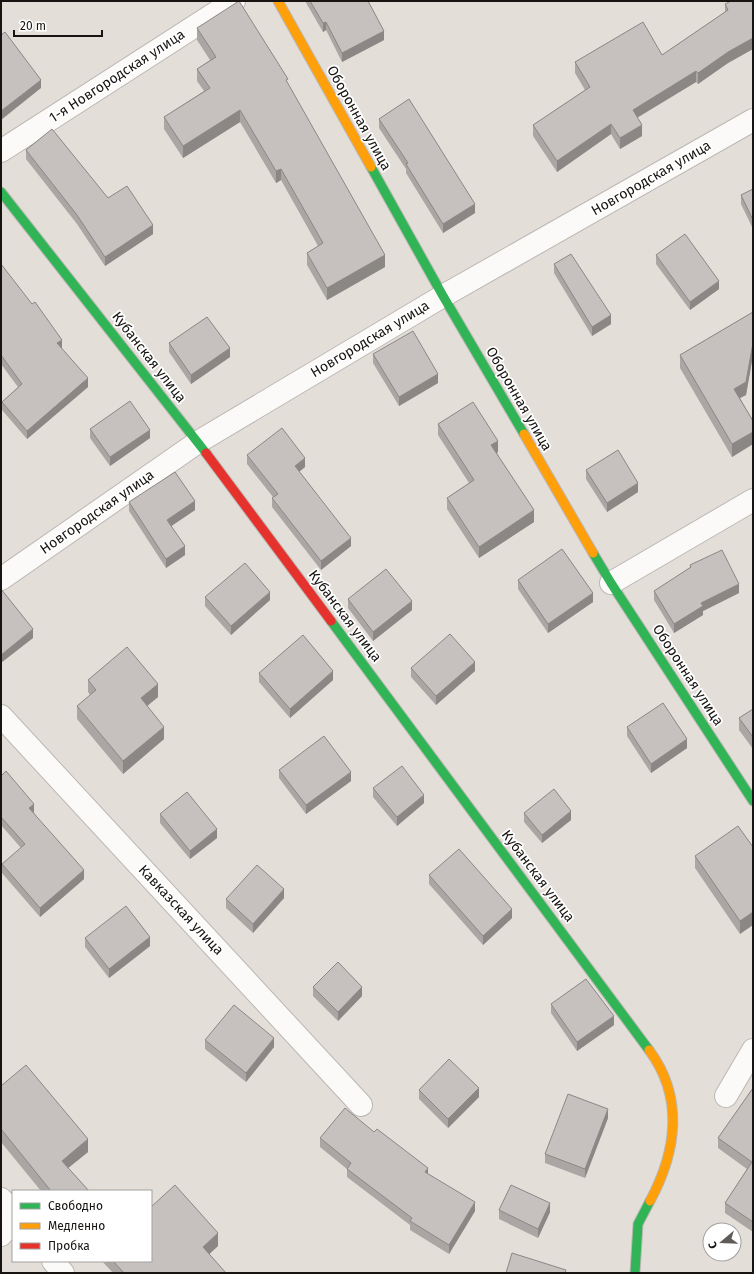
<svg xmlns="http://www.w3.org/2000/svg" width="754" height="1274" viewBox="0 0 754 1274" font-family="'Fira Sans',sans-serif">
  <style>
    .lines { fill: none; stroke-linecap: round; stroke-linejoin: round }
    .street-casing { stroke: #bbb7b3; stroke-width: 24 }
    .fast-casing { stroke: #bbb7b3; stroke-width: 11 }
    .slow-casing { stroke: #bbb7b3; stroke-width: 11 }
    .jam-casing { stroke: #bbb7b3; stroke-width: 11 }
    .street { stroke: #fbfaf9; stroke-width: 22 }
    .fast { stroke: #30b455; stroke-width: 9 }
    .slow { stroke: #ff9f0a; stroke-width: 9 }
    .jam { stroke: #e5322d; stroke-width: 9 }
    .wall { fill: #aaa6a3 }
    .shaded-wall { fill: #8b8785 }
    .building { fill: #c6c1be; stroke: #8b8785 }
    .labels { text-anchor: middle; dominant-baseline: central; stroke-width: 3.5; stroke-linejoin: round; paint-order: stroke }
    .street-label { font-size: 14px; fill: #171411; stroke: #fff }
  </style>
  <rect width="100%" height="100%" fill="#e4ded9"/>
  <g class="lines">
    <g class="street-casing">
      <g id="street">
        <path d="M1 151 234 1"/>
        <path d="M1 579 198 442 443 296 753 120"/>
        <path d="M611 583 753 500"/>
        <path d="M1 716 361 1105"/>
        <path d="M726 1096 753 1050"/>
        <path d="M1 1199 13 1212"/>
        <path d="M1 1235 13 1221"/>
        <path d="M53 1261 63 1273"/>
      </g>
    </g>
    <g class="fast-casing">
      <g id="fast">
        <path d="M371 167 443 296 524 434"/>
        <path d="M1 192 206 453"/>
        <path d="M593 553 611 583 753 801"/>
        <path d="M331 621 649 1050"/>
        <path d="M635 1273 638 1224 650 1201"/>
      </g>
    </g>
    <g class="slow-casing">
      <g id="slow">
        <path d="M278 1 371 167"/>
        <path d="M524 434 593 553"/>
        <path d="M649 1050C684 1097 677 1151 650 1201"/>
      </g>
    </g>
    <g class="jam-casing">
      <path id="jam" d="M206 453 331 621"/>
    </g>
    <use href="#street" class="street"/>
    <use href="#fast" class="fast"/>
    <use href="#slow" class="slow"/>
    <use href="#jam" class="jam"/>
  </g>
  <g class="wall">
    <path d="M305 1H368L384 40 342 62 326 30 323 32Z"/>
    <path d="M753 1V49L728 63 698 84 696 82 637 118 642 136 620 149 611 134 557 172 533 136V125L585 90 575 73V62L662 55 725 12V4Z"/>
    <path d="M197 28 288 84 385 267 327 300 307 265V253L318 246 281 180 276 183 240 122 183 158 164 129V117L204 91 197 81V69L210 60 197 40Z"/>
    <path d="M379 119 475 213 443 233 406 173V169L379 128Z"/>
    <path d="M26 150 108 198 153 234 105 266 77 224 26 159Z"/>
    <path d="M753 189V229L741 204V195Z"/>
    <path d="M656 255 719 289 690 310 656 264Z"/>
    <path d="M1 264 62 349 88 387 27 439 2 410V402L18 387 1 364Z"/>
    <path d="M554 264 611 324 592 336 554 273Z"/>
    <path d="M753 312V355L746 395 740 398 753 421V444L732 457 680 368V355Z"/>
    <path d="M169 343 230 357 191 384 169 352Z"/>
    <path d="M373 354 438 383 399 406 373 363Z"/>
    <path d="M438 424 498 452 497 453 534 522 479 558 447 509V498L469 483 438 435Z"/>
    <path d="M90 429 150 438 110 466 90 438Z"/>
    <path d="M247 455 305 467 299 472 351 546 321 570 272 507V498L273 497 247 464Z"/>
    <path d="M586 470 638 492 607 512 586 479Z"/>
    <path d="M129 502 195 510 171 526 185 555 166 568 129 511Z"/>
    <path d="M690 565 739 593 703 611V615L674 633 654 600V591L690 568Z"/>
    <path d="M518 580 593 602 548 633 518 589Z"/>
    <path d="M205 597 270 600 231 635 205 606Z"/>
    <path d="M348 599 412 610 373 641 348 608Z"/>
    <path d="M411 668 475 671 436 705 411 677Z"/>
    <path d="M259 673 333 680 290 718 259 682Z"/>
    <path d="M88 680 158 697 147 706 164 739 123 774 77 719V706L90 695 88 692Z"/>
    <path d="M753 709V749L739 730V718Z"/>
    <path d="M627 727 687 748 651 773 627 736Z"/>
    <path d="M279 770 351 781 306 814 279 778Z"/>
    <path d="M1 776 34 813 84 879 40 917 2 873V864L21 848 1 825Z"/>
    <path d="M373 788 424 803 397 826 373 797Z"/>
    <path d="M524 813 571 820 542 843 524 822Z"/>
    <path d="M160 814 217 838 190 859 160 823Z"/>
    <path d="M753 847 740 934 695 868V856Z"/>
    <path d="M429 875 512 918 483 945 429 884Z"/>
    <path d="M284 898 253 933 226 908V899Z"/>
    <path d="M85 938 150 946 109 978 85 947Z"/>
    <path d="M313 987 362 996 338 1021 313 996Z"/>
    <path d="M551 1004 614 1025 577 1051 551 1013Z"/>
    <path d="M205 1040 274 1047 246 1082 205 1049Z"/>
    <path d="M1 1086 88 1152 68 1168 89 1191H41L1 1142Z"/>
    <path d="M753 1088V1232L725 1213V1203L747 1169 718 1148V1138Z"/>
    <path d="M419 1090 479 1097 448 1128 419 1099Z"/>
    <path d="M608 1118 585 1178 545 1163V1154Z"/>
    <path d="M374 1132 475 1211 449 1254 410 1230V1225L347 1177V1169L320 1147V1138Z"/>
    <path d="M499 1210 550 1212 538 1238 499 1219Z"/>
    <path d="M218 1246 209 1254 226 1273H113L102 1261H151Z"/>
  </g>
  <g class="shaded-wall">
    <path d="M326 22V30L323 32V23Z"/>
    <path d="M384 31V40L342 62V53Z"/>
    <path d="M753 38V49L728 63 698 84V73L728 52Z"/>
    <path d="M696 71V82L633 120V110Z"/>
    <path d="M41 80V88L1 120V111Z"/>
    <path d="M240 110V122L183 158V146Z"/>
    <path d="M611 124V134L557 172V161Z"/>
    <path d="M642 125V136L620 149V138Z"/>
    <path d="M281 169V180L276 183V171Z"/>
    <path d="M475 204V213L443 233V224Z"/>
    <path d="M153 225V234L105 266V257Z"/>
    <path d="M385 255V267L327 300V288Z"/>
    <path d="M719 281V289L690 310V302Z"/>
    <path d="M611 315V324L592 336V327Z"/>
    <path d="M62 340V349L57 352V343Z"/>
    <path d="M752 343H753V355L746 395 734 401V389Z"/>
    <path d="M230 348V357L191 384V375Z"/>
    <path d="M438 374V383L399 406V397Z"/>
    <path d="M88 378V387L27 439V431Z"/>
    <path d="M150 430V438L110 466V457Z"/>
    <path d="M753 432V444L732 457V444Z"/>
    <path d="M498 441V452L491 456V445Z"/>
    <path d="M305 458V467L295 475V466Z"/>
    <path d="M638 483V492L607 512V503Z"/>
    <path d="M195 501V510L167 529V520Z"/>
    <path d="M534 510V522L479 558V547Z"/>
    <path d="M351 538V546L321 570V561Z"/>
    <path d="M185 546V555L166 568V559Z"/>
    <path d="M739 584V593L703 611V615L674 633V624L701 603Z"/>
    <path d="M270 592V600L231 635V626Z"/>
    <path d="M593 593V602L548 633V624Z"/>
    <path d="M412 601V610L373 641V632Z"/>
    <path d="M33 629V638L1 663V655Z"/>
    <path d="M475 662V671L436 705V696Z"/>
    <path d="M333 671V680L290 718V709Z"/>
    <path d="M158 684V697L141 711V698Z"/>
    <path d="M164 727V739L123 774V761Z"/>
    <path d="M687 739V748L651 773V764Z"/>
    <path d="M351 772V781L306 814V805Z"/>
    <path d="M424 795V803L397 826V817Z"/>
    <path d="M34 804V813L29 808Z"/>
    <path d="M571 811V820L542 843V835Z"/>
    <path d="M217 829V838L190 859V851Z"/>
    <path d="M84 870V879L40 917V908Z"/>
    <path d="M284 889V898L253 933V924Z"/>
    <path d="M512 909V918L483 945V936Z"/>
    <path d="M753 912V925L740 934V921Z"/>
    <path d="M150 937V946L109 978V969Z"/>
    <path d="M362 987V996L338 1021V1012Z"/>
    <path d="M614 1016V1025L577 1051V1042Z"/>
    <path d="M274 1038V1047L246 1082V1073Z"/>
    <path d="M479 1088V1097L448 1128V1119Z"/>
    <path d="M608 1109V1118L585 1178V1169Z"/>
    <path d="M88 1139V1152L62 1173V1161Z"/>
    <path d="M428 1168V1177L425 1172Z"/>
    <path d="M475 1202V1211L449 1254V1245Z"/>
    <path d="M550 1203V1212L538 1238V1229Z"/>
    <path d="M218 1233V1246L203 1260V1247Z"/>
  </g>
  <g class="building">
    <path d="M239 1 288 79 286 80 385 255 327 288 307 253 323 243 281 169 276 171 240 110 183 146 164 117 210 88 197 69 216 57 197 28Z"/>
    <path d="M310 1H368L384 31 342 53 326 22 323 23Z"/>
    <path d="M731 1H753V38L728 52 698 73 696 71 633 110 642 125 620 138 611 124 557 161 533 125 590 87 575 62 643 22 662 55 728 10 725 4Z"/>
    <path d="M5 32 41 80 1 111V35Z"/>
    <path d="M409 99 475 204 443 224 406 164 408 163 379 119Z"/>
    <path d="M52 129 108 198 127 186 153 225 105 257 77 215 26 150Z"/>
    <path d="M753 189V220L741 195Z"/>
    <path d="M685 234 719 281 690 302 656 255Z"/>
    <path d="M571 254 611 315 592 327 554 264Z"/>
    <path d="M1 264 32 304 35 302 62 340 57 343 88 378 27 431 2 402 22 384 1 355Z"/>
    <path d="M753 312V343L746 382 734 389 753 421V432L732 444 680 355Z"/>
    <path d="M207 317 230 348 191 375 169 343Z"/>
    <path d="M413 331 438 374 399 397 373 354Z"/>
    <path d="M130 401 150 430 110 457 90 429Z"/>
    <path d="M473 402 498 441 491 445 534 510 479 547 447 498 474 480 438 424Z"/>
    <path d="M282 428 305 458 295 466 351 538 321 561 272 498 278 494 247 455Z"/>
    <path d="M618 450 638 483 607 503 586 470Z"/>
    <path d="M175 472 195 501 167 520 185 546 166 559 129 502Z"/>
    <path d="M562 549 593 593 548 624 518 580Z"/>
    <path d="M722 550 739 584 701 603 703 606 674 624 654 591 691 567 690 565Z"/>
    <path d="M245 563 270 592 231 626 205 597Z"/>
    <path d="M386 569 412 601 373 632 348 599Z"/>
    <path d="M1 589 33 629 1 655Z"/>
    <path d="M450 634 475 662 436 696 411 668Z"/>
    <path d="M303 635 333 671 290 709 259 673Z"/>
    <path d="M127 647 158 684 141 698 164 727 123 761 77 706 96 690 88 680Z"/>
    <path d="M663 703 687 739 651 764 627 727Z"/>
    <path d="M753 709V737L739 718Z"/>
    <path d="M324 736 351 772 306 805 279 770Z"/>
    <path d="M402 766 424 795 397 817 373 788Z"/>
    <path d="M6 771 34 804 29 808 84 870 40 908 2 864 25 844 1 817V776Z"/>
    <path d="M554 789 571 811 542 835 524 813Z"/>
    <path d="M187 792 217 829 190 851 160 814Z"/>
    <path d="M738 826 753 847V912L740 921 695 856Z"/>
    <path d="M459 849 512 909 483 936 429 875Z"/>
    <path d="M257 865 284 889 253 924 226 899Z"/>
    <path d="M126 906 150 937 109 969 85 938Z"/>
    <path d="M338 962 362 987 338 1012 313 987Z"/>
    <path d="M586 979 614 1016 577 1042 551 1004Z"/>
    <path d="M234 1005 274 1038 246 1073 205 1040Z"/>
    <path d="M449 1059 479 1088 448 1119 419 1090Z"/>
    <path d="M26 1065 88 1139 62 1161 89 1191H51L1 1129V1086Z"/>
    <path d="M753 1088V1222L725 1203 752 1162 718 1138Z"/>
    <path d="M568 1094 608 1109 585 1169 545 1154Z"/>
    <path d="M345 1108 374 1132 377 1129 428 1168 425 1172 475 1202 449 1245 410 1221 412 1218 347 1169 351 1163 320 1138Z"/>
    <path d="M175 1185 218 1233 203 1247 226 1273H147L146 1272 145 1273H124L113 1261H151V1207Z"/>
    <path d="M511 1185 550 1203 538 1229 499 1210Z"/>
    <path d="M512 1253 566 1270 565 1273H506Z"/>
  </g>
  <g class="labels">
    <g class="street-label">
      <text transform="translate(117 76) rotate(-33)">1-я Новгородская улица</text>
      <text transform="translate(359 118) rotate(61)">Оборонная улица</text>
      <text transform="translate(651 178) rotate(-30)">Новгородская улица</text>
      <text transform="translate(370 339) rotate(-31)">Новгородская улица</text>
      <text transform="translate(149 357) rotate(52)">Кубанская улица</text>
      <text transform="translate(519 399) rotate(60)">Оборонная улица</text>
      <text transform="translate(97 512) rotate(-35)">Новгородская улица</text>
      <text transform="translate(345 616) rotate(53)">Кубанская улица</text>
      <text transform="translate(688 675) rotate(57)">Оборонная улица</text>
      <text transform="translate(538 876) rotate(53)">Кубанская улица</text>
      <text transform="translate(181 910) rotate(47)">Кавказская улица</text>
    </g>
  </g>
  <rect width="754" height="1274" fill="none" stroke="#171411" stroke-width="4"/>
  <rect x="12" y="1190" width="140" height="72" fill="#ffffff" stroke="#a2a1a0"/>
  <rect x="20" y="1203" width="20" height="6" fill="#30b455" stroke="#a2a1a0"/>
  <text x="48" y="1210" font-size="12" fill="#171411">Свободно</text>
  <rect x="20" y="1223" width="20" height="6" fill="#ff9f0a" stroke="#a2a1a0"/>
  <text x="48" y="1230" font-size="12" fill="#171411">Медленно</text>
  <rect x="20" y="1243" width="20" height="6" fill="#e5322d" stroke="#a2a1a0"/>
  <text x="48" y="1250" font-size="12" fill="#171411">Пробка</text>
  <g transform="translate(722 1242) rotate(251)"><circle r="19" fill="#ffffff" stroke="#a2a1a0"/>
  <path d="M0-3L7 15L0 10L-7 15Z" fill="#5f5b57"/>
  <text y="-6" font-size="11" font-weight="bold" text-anchor="middle" fill="#171411">С</text>
  </g>
  <path d="M14 30v6h88v-6" fill="none" stroke="#171411" stroke-width="2"/>
  <text x="20" y="30" font-size="12" fill="#171411" stroke="#ffffff" stroke-width="3" paint-order="stroke">20 m</text>
</svg>
